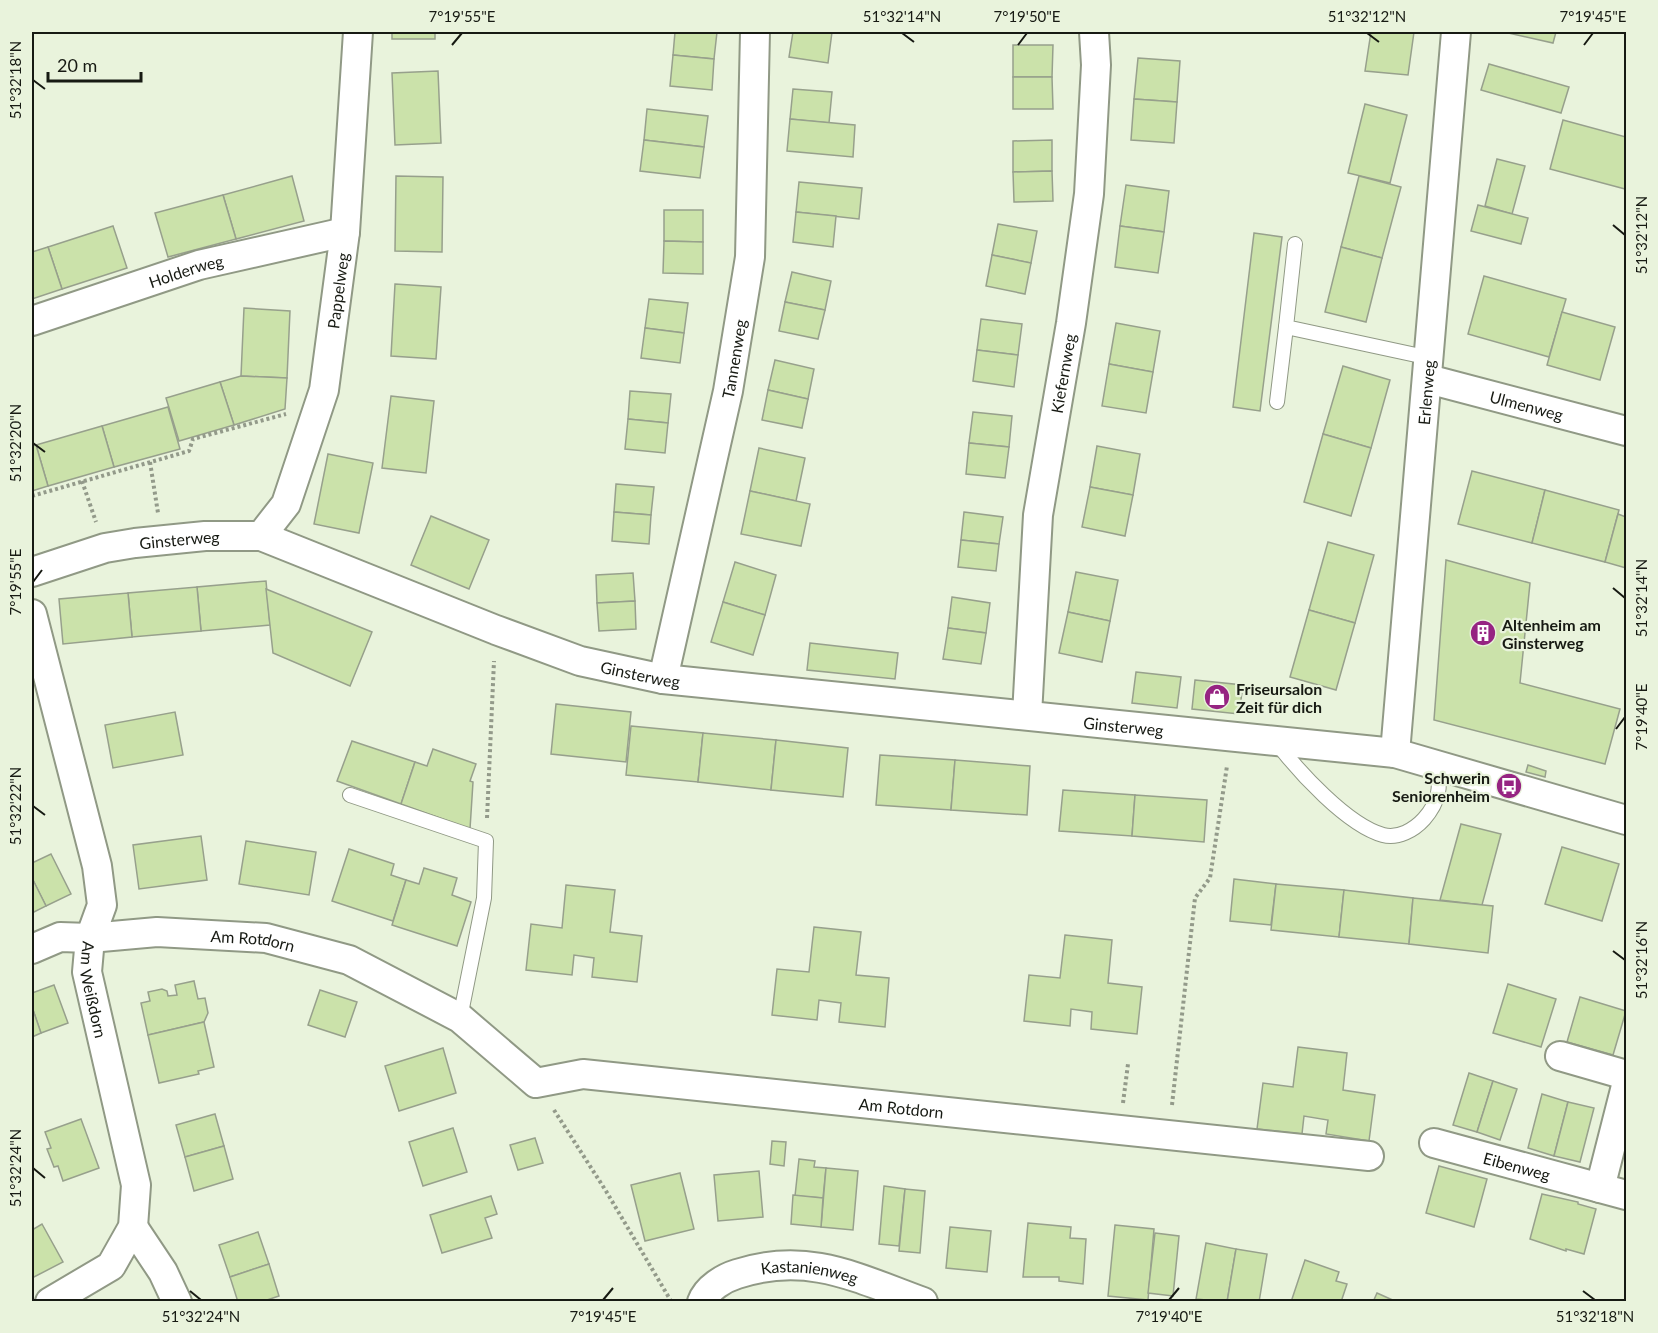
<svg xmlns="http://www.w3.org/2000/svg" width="1658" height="1333" viewBox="0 0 1658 1333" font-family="Lato,sans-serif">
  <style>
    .building { fill: #cbe2aa; stroke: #97a08c; stroke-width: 1.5 }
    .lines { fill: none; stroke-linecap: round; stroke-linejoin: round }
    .lane-casing { stroke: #909985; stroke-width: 16 }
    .street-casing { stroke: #909985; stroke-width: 32 }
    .path { stroke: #939a8a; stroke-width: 4; stroke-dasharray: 3 3; stroke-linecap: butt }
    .lane { stroke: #fff; stroke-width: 14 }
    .street { stroke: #fff; stroke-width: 28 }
    .ticks { fill: none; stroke: #171a13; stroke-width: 2 }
    .labels { text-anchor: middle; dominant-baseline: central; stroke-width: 4.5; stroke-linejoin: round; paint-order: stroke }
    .street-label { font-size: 16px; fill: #171a13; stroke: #e9f3dc }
    .poi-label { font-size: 16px; font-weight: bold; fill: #171a13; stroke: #e9f3dc; text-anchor: start }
    .neatline { fill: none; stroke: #171a13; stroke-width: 2 }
    .ticks-label { font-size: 15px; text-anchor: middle; fill: #171a13 }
  </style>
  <rect width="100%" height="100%" fill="#e9f3dc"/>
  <g class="building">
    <rect x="392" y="32" width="43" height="7"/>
    <path d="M675 32H717L714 59 673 55Z"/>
    <path d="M793 32H832L828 63 789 57Z"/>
    <path d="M1371 32H1414L1408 75 1365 71Z"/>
    <path d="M1504 32H1556L1553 43Z"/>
    <path d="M1013 45H1053L1052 77H1013Z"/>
    <path d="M673 55 714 59 712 90 670 86Z"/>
    <path d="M1138 58 1180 61 1177 102 1134 99Z"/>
    <path d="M1489 64 1569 87 1561 113 1481 90Z"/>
    <path d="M438 71 441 143 395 145 392 73Z"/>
    <path d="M1013 77H1052L1053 109H1013Z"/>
    <path d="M793 89 832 92 829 123 790 119Z"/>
    <path d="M1134 99 1177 102 1174 143 1131 140Z"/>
    <path d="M1365 104 1407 115 1390 183 1348 173Z"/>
    <path d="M647 109 708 116 704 147 644 140Z"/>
    <path d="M790 119 855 125 853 157 787 151Z"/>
    <path d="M1563 120 1626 137 1625 189 1550 169Z"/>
    <path d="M644 140 704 147 700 178 640 171Z"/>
    <path d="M1052 140V171L1013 172V141Z"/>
    <path d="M1497 159 1525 166 1512 214 1485 206Z"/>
    <path d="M1052 171 1053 201 1014 202 1013 172Z"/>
    <path d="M292 176 304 221 236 239 223 195Z"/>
    <path d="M396 176 443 177 442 252 395 251Z"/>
    <path d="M1359 176 1401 187 1382 258 1341 247Z"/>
    <path d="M799 182 862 188 859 219 796 212Z"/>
    <path d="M1126 185 1169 191 1164 232 1120 226Z"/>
    <path d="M223 195 236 239 168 257 155 213Z"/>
    <path d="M1478 205 1528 218 1521 244 1471 231Z"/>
    <path d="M664 210H703V242L664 241Z"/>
    <path d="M796 212 836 216 833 247 793 242Z"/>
    <path d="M998 224 1037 231 1031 263 992 255Z"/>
    <path d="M113 226 127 268 62 289 48 247Z"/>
    <path d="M1120 226 1164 232 1158 273 1115 267Z"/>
    <path d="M1254 233 1282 237 1260 411 1233 407Z"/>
    <path d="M664 241 703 242V274L663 273Z"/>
    <path d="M48 247 62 289 32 299V252Z"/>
    <path d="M1341 247 1382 258 1366 322 1325 312Z"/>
    <path d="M992 255 1031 263 1025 294 986 286Z"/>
    <path d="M792 272 831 281 825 310 785 302Z"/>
    <path d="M1484 276 1566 299 1549 357 1468 334Z"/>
    <path d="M395 284 441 287 436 359 391 356Z"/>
    <path d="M649 299 688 303 684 333 645 328Z"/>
    <path d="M785 302 825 310 818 339 779 331Z"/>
    <path d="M244 308 290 311 287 378 241 376Z"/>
    <path d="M1562 312 1615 327 1600 380 1547 365Z"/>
    <path d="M981 319 1022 324 1018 355 977 350Z"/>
    <path d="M1116 323 1160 331 1153 372 1109 364Z"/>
    <path d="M645 328 684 333 680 363 641 358Z"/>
    <path d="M977 350 1018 355 1014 387 973 381Z"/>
    <path d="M775 360 814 369 808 399 768 390Z"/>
    <path d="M1109 364 1153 372 1146 413 1102 406Z"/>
    <path d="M1343 366 1390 380 1371 448 1323 434Z"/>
    <path d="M241 376 287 378 285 409 234 425 220 382Z"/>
    <path d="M220 382 234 425 179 441 166 398Z"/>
    <path d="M768 390 808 399 802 428 762 420Z"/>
    <path d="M630 391 671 394 668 423 628 419Z"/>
    <path d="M391 396 434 401 426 473 382 468Z"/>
    <path d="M168 407 180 449 114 467 102 426Z"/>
    <path d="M973 412 1012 416 1009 447 969 443Z"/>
    <path d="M628 419 668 423 665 453 625 449Z"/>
    <path d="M102 426 114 467 48 486 36 445Z"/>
    <path d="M1323 434 1371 448 1351 516 1304 502Z"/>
    <path d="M969 443 1009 447 1005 478 966 474Z"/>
    <path d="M36 445 48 486 32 491V446Z"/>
    <path d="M1097 446 1140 454 1133 495 1090 487Z"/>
    <path d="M759 448 805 458 796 501 750 491Z"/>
    <path d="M328 454 373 463 359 533 314 524Z"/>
    <path d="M1472 471 1545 490 1532 543 1458 524Z"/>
    <path d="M616 484 654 487 651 515 614 512Z"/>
    <path d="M1090 487 1133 495 1125 536 1082 527Z"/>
    <path d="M1545 490 1619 510 1605 562 1532 543Z"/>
    <path d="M750 491 810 504 801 546 741 534Z"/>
    <path d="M614 512 651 515 649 544 612 541Z"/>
    <path d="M964 512 1003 517 999 544 961 540Z"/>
    <path d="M1618 514 1626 517V568L1605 562Z"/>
    <path d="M431 516 489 540 469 589 411 565Z"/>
    <path d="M961 540 999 544 996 571 958 567Z"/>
    <path d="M1328 542 1374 555 1355 623 1309 610Z"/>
    <path d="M1446 560 1530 583 1520 683 1620 709 1605 764 1434 720Z"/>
    <path d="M735 562 776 575 765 615 723 602Z"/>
    <path d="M1076 572 1118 580 1110 621 1068 612Z"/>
    <path d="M633 573 635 601 597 603 596 575Z"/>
    <path d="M266 581 270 625 201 631 197 587Z"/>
    <path d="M197 587 201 631 132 637 128 593Z"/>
    <path d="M266 589 372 632 350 686 273 653Z"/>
    <path d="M128 593 132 637 63 644 59 599Z"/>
    <path d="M952 597 990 603 986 633 948 628Z"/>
    <path d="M635 601 636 629 599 631 597 603Z"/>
    <path d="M723 602 765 615 753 655 711 642Z"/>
    <path d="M1309 610 1355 623 1336 690 1290 677Z"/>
    <path d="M1068 612 1110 621 1102 662 1059 653Z"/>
    <path d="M948 628 986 633 981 664 943 659Z"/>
    <path d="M810 643 898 653 895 679 807 670Z"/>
    <path d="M1136 672 1181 677 1177 708 1132 703Z"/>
    <path d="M1195 680 1243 685 1239 714 1192 709Z"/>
    <path d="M556 704 631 712 626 762 551 754Z"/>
    <path d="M175 712 183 755 113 768 105 725Z"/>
    <path d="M631 726 703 733 698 782 626 775Z"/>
    <path d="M703 733 776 740 771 790 698 782Z"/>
    <path d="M776 740 848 748 843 797 771 790Z"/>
    <path d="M352 741 415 762 401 804 337 781Z"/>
    <path d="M433 749 476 764 470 781 473 782 470 829 401 804 415 762 427 766Z"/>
    <path d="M880 755 955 760 951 810 876 805Z"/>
    <path d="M955 760 1030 766 1027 815 951 810Z"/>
    <path d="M1528 765 1546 771 1545 777 1526 772Z"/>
    <path d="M1063 790 1135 795 1132 836 1059 831Z"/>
    <path d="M1135 795 1207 800 1204 842 1132 836Z"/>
    <path d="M1461 824 1501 834 1482 905 1440 900Z"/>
    <path d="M201 836 207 880 139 889 133 845Z"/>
    <path d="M246 841 316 852 309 895 239 884Z"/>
    <path d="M1562 847 1619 864 1602 921 1545 904Z"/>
    <path d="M349 849 394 864 391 875 406 880 393 921 332 901Z"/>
    <path d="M51 854 71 894 46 906 32 878V863Z"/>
    <path d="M424 868 457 878 452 895 471 902 457 946 392 925 406 880 419 884Z"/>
    <path d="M32 878 46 906 32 913Z"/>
    <path d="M1234 879 1276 884 1271 925 1230 921Z"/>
    <path d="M1276 884 1344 890 1339 937 1271 930Z"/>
    <path d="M566 885 615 890 610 932 642 936 637 982 592 977 594 958 574 955 572 975 526 970 531 924 562 928Z"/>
    <path d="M1344 890 1413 898 1409 944 1339 937Z"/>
    <path d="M1413 898 1493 906 1488 953 1409 944Z"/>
    <path d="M814 927 861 932 856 975 889 978 885 1027 839 1022 841 1003 819 1000 817 1020 772 1015 777 969 809 972Z"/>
    <path d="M1065 935 1112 940 1108 983 1142 987 1137 1034 1091 1029 1092 1012 1071 1009 1070 1026 1024 1021 1029 975 1060 978Z"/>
    <path d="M194 981 198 999 205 998 208 1013 204 1022 148 1035 141 1003 150 1001 148 992 162 989 167 991 168 996 177 995 175 985Z"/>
    <path d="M1508 984 1556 999 1541 1047 1493 1033Z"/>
    <path d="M54 985 68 1023 41 1033 32 1007V993Z"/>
    <path d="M320 990 357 1002 345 1037 308 1025Z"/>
    <path d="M1580 997 1626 1011 1613 1055 1567 1042Z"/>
    <path d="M32 1007 41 1033 32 1037Z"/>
    <path d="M204 1022 214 1067 198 1071 199 1074 159 1083 148 1035Z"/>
    <path d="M1298 1047 1347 1053 1343 1090 1375 1095 1369 1141 1326 1134 1328 1120 1304 1116 1302 1134 1257 1129 1263 1083 1293 1087Z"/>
    <path d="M443 1048 456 1093 399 1111 385 1066Z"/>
    <path d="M1469 1073 1493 1081 1477 1132 1453 1125Z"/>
    <path d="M1493 1081 1517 1089 1500 1140 1477 1132Z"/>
    <path d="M1542 1094 1568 1102 1554 1156 1528 1148Z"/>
    <path d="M1568 1102 1594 1108 1580 1162 1554 1156Z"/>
    <path d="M215 1114 224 1146 185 1157 176 1125Z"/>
    <path d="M81 1119 99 1168 63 1181 58 1166 54 1167 47 1149 51 1148 45 1132Z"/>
    <path d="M453 1128 467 1172 423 1186 409 1142Z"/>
    <path d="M535 1138 543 1163 518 1170 510 1145Z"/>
    <path d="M772 1141 786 1142 784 1166 770 1164Z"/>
    <path d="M224 1146 233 1179 194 1191 185 1157Z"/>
    <path d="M799 1159 815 1161 814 1167 826 1168 823 1198 795 1196Z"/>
    <path d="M1439 1166 1487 1179 1474 1227 1426 1213Z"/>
    <path d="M826 1168 858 1171 853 1230 821 1227Z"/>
    <path d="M759 1171 763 1217 718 1221 714 1175Z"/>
    <path d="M680 1173 694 1229 645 1241 631 1185Z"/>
    <path d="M884 1186 905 1189 899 1246 879 1244Z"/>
    <path d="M905 1189 925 1191 920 1253 899 1251Z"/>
    <path d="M1542 1194 1578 1202V1204L1596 1209 1584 1254 1566 1249V1251L1530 1239Z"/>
    <path d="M793 1195 823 1198 821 1227 791 1224Z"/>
    <path d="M491 1196 497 1214 485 1218 492 1238 442 1253 430 1215Z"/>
    <path d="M1028 1223 1071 1227 1070 1238 1086 1239 1083 1284 1059 1281V1277H1023Z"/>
    <path d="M42 1224 63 1262 32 1278V1230Z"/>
    <path d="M1115 1225 1154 1229 1148 1300 1108 1296Z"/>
    <path d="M950 1227 991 1231 987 1272 946 1268Z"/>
    <path d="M258 1232 269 1264 230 1277 219 1245Z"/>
    <path d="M1155 1233 1179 1236 1173 1296 1148 1293Z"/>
    <path d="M1206 1243 1236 1249 1227 1302 1196 1299Z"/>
    <path d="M1236 1249 1267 1254 1259 1302H1227Z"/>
    <path d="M1305 1260 1339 1272 1336 1281 1347 1284 1341 1302H1291Z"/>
    <path d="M269 1264 279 1296 261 1302H238L230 1277Z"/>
    <path d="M1377 1293 1397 1302H1373Z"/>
  </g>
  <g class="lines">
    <g class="lane-casing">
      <g id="lane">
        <path d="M1295 244 1286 327 1430 358"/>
        <path d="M1277 402 1286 327"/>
        <path d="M1276 742C1298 771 1347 825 1383 835 1398 839 1414 830 1424 819 1439 802 1442 786 1436 764"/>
        <path d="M350 795 486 841 484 898 460 1018"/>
      </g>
    </g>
    <g class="street-casing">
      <g id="street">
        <path id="s1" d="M32 321 199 265 345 232"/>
        <path id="s2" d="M1428 379 1626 431"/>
        <path id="s3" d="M261 536 286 504 324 390 345 232 358 32"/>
        <path id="s4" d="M32 572 105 548 135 543 205 536H261L496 630 580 661 663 679 1395 753 1626 820"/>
        <path id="s5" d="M32 614 97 866 102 905 90 938 87 972 136 1185 133 1227 111 1266 50 1302"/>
        <path id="s6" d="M663 679 728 391 750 257 755 32"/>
        <path id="s7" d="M1027 715 1038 515 1071 323 1089 194 1096 65 1094 32"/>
        <path id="s8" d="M1395 753 1456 32"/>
        <path id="s9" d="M32 949 60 937 90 938 157 932 266 938 349 960 460 1018 536 1083 583 1074 1369 1156"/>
        <path d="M1560 1056 1626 1075"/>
        <path id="s10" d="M1434 1143 1626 1195"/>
        <path d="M1600 1188 1626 1086"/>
        <path d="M133 1227 163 1272 177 1302"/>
        <path id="s11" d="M702 1302C707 1288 724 1278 737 1274 808 1251 857 1278 923 1302"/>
      </g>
    </g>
    <g class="path">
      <path d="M150 462 158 513"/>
      <path d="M82 481 96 522"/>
      <path d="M32 496 189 451 193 439 286 414"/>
      <path d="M487 818 494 661"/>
      <path d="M1123 1103 1128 1064"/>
      <path d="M1172 1105 1195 898 1210 878 1227 766"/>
      <path d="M554 1110 606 1191 671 1301"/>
    </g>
    <use href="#lane" class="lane"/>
    <use href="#street" class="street"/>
  </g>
  <path class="ticks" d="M902 33 914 42M1367 33 1379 42M452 45 462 33M1018 45 1027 33M1584 45 1593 33M33 80 45 89M1613 225 1625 235M33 443 45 452M33 582 42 570M1613 588 1625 598M1616 729 1625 717M33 806 45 815M1613 951 1625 960M33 1168 45 1178M190 1291 201 1300M1583 1291 1595 1300M603 1300 613 1288M1169 1300 1179 1288"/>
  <defs>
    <g id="building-disc" transform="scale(1.35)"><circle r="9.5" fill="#962482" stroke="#e9f3dc"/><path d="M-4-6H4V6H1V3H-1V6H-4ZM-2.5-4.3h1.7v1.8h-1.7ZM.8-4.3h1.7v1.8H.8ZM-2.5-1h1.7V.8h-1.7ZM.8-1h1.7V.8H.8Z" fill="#fff"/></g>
    <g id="shop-disc" transform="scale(1.35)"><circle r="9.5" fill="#962482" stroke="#e9f3dc"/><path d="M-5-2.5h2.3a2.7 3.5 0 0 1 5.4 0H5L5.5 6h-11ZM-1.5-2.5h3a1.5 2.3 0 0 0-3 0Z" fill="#fff"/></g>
    <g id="bus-disc" transform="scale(1.35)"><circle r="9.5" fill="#962482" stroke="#e9f3dc"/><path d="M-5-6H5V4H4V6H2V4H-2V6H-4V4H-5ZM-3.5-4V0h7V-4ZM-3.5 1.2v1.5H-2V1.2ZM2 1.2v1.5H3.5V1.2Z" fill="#fff"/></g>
  </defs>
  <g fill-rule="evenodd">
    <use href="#building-disc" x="1483" y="633"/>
    <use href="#shop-disc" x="1217" y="697"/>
    <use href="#bus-disc" x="1509" y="786"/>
  </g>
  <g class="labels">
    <g class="street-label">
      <text stroke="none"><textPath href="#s1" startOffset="162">Holderweg</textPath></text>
      <text stroke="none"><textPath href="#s3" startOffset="261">Pappelweg</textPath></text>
      <text stroke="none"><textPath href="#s6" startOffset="328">Tannenweg</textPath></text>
      <text stroke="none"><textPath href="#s7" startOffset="344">Kiefernweg</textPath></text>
      <text stroke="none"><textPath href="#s8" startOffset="362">Erlenweg</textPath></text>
      <text stroke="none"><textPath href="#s2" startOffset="102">Ulmenweg</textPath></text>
      <text stroke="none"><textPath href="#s4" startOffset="152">Ginsterweg</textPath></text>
      <text stroke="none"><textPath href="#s4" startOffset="638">Ginsterweg</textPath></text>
      <text stroke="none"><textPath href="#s4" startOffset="1124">Ginsterweg</textPath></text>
      <text stroke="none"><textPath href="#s9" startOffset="224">Am Rotdorn</textPath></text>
      <text stroke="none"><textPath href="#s5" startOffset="387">Am Weißdorn</textPath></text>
      <text stroke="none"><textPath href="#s9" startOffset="916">Am Rotdorn</textPath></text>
      <text stroke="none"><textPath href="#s10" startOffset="86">Eibenweg</textPath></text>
      <text stroke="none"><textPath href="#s11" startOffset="120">Kastanienweg</textPath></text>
    </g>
    <g class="poi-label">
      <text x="1502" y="624">Altenheim am<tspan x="1502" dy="18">Ginsterweg</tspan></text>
      <text x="1236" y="688">Friseursalon<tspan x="1236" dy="18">Zeit für dich</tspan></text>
      <text x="1490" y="777" text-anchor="end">Schwerin<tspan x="1490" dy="18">Seniorenheim</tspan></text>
    </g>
  </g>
  <rect width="1658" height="1333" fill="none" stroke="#e9f3dc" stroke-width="66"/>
  <path d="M48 72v9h93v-9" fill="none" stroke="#171a13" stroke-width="3"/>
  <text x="57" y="72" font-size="18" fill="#171a13" stroke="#e9f3dc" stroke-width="4.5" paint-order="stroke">20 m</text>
  <rect x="33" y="33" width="1592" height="1267" class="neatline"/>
  <g class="ticks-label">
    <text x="462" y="22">7°19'55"E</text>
    <text x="902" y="22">51°32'14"N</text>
    <text x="1027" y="22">7°19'50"E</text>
    <text x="1367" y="22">51°32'12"N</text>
    <text x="1593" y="22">7°19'45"E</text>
    <text transform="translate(16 80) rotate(-90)" y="5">51°32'18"N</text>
    <text transform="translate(1642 235) rotate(-90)" y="5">51°32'12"N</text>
    <text transform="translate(16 443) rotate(-90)" y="5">51°32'20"N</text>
    <text transform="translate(16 582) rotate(-90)" y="5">7°19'55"E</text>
    <text transform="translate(1642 598) rotate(-90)" y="5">51°32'14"N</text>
    <text transform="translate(1642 717) rotate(-90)" y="5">7°19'40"E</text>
    <text transform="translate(16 806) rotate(-90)" y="5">51°32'22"N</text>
    <text transform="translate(1642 960) rotate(-90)" y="5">51°32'16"N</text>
    <text transform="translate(16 1168) rotate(-90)" y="5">51°32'24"N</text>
    <text x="201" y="1322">51°32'24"N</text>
    <text x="603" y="1322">7°19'45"E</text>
    <text x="1169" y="1322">7°19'40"E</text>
    <text x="1595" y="1322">51°32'18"N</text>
  </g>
</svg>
